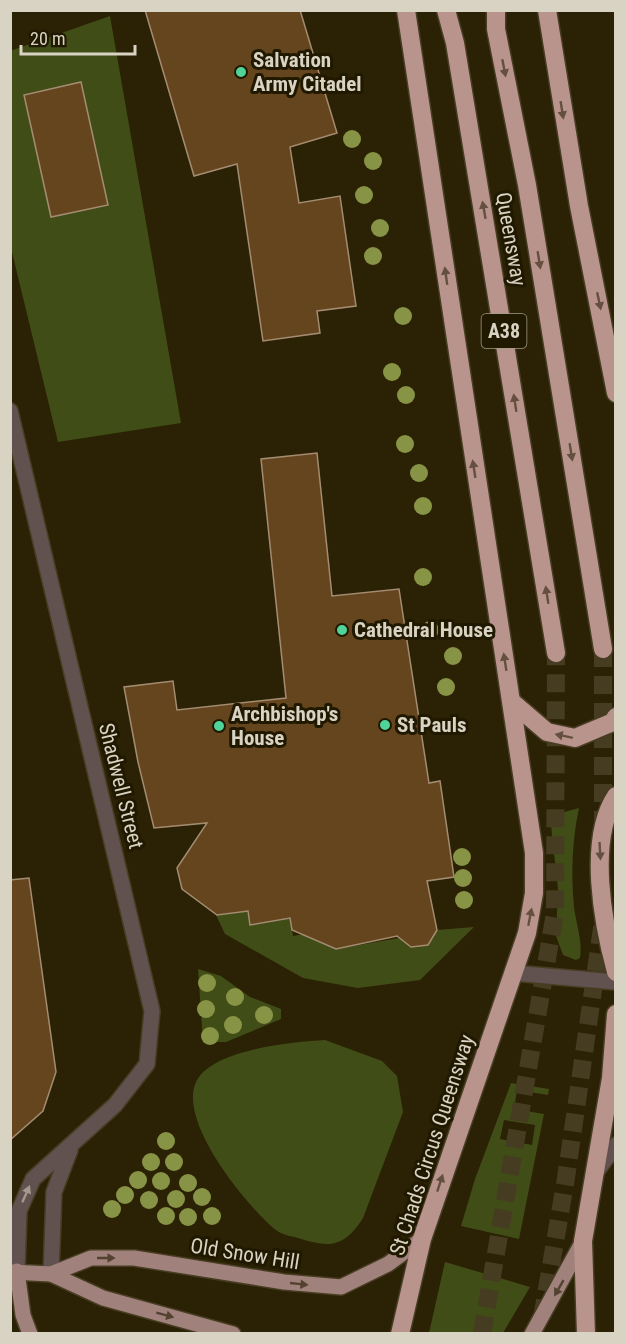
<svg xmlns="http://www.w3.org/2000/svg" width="626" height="1344" viewBox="0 0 626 1344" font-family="'Roboto Condensed',sans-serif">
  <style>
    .green { fill: #414d17; fill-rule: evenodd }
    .building { fill: #65451d; stroke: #a48c72; stroke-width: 1.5 }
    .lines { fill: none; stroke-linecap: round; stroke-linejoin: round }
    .highway-tunnel { stroke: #453c21; stroke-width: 18; stroke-dasharray: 18 9; stroke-linecap: butt }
    .minor-casing { stroke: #473d23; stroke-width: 18 }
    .major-casing { stroke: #473d23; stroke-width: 18 }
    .highway-casing { stroke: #473d23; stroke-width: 21 }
    .minor { stroke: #61524f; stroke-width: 15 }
    .major { stroke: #a0817b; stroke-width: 15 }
    .highway { stroke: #b9948c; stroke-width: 18 }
    .tree { fill: #879345 }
    .oneway { fill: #65503f }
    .oneway2 { fill: #a3998f }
    .oneway3 { fill: #544231 }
    .poi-dot { fill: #4fd399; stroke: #211800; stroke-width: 2 }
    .labels { text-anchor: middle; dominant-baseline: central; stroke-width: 6; stroke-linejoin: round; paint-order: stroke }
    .shield { fill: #211800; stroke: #a29b88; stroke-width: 1.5 }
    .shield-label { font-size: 20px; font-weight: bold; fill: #d9d3c3 }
    .poi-label { font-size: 21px; font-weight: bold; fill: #d9d3c3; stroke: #211800; text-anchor: start }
    .street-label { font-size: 21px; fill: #d9d3c3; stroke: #211800 }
  </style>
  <rect width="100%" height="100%" fill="#2b2104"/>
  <g class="green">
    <path d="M110 16 181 423 58 442 11 248 10 51Z"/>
    <path d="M579 808C572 841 571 873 574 907 576 923 583 943 580 958L576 960 563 955 556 936 558 889 550 816Z"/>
    <path d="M247 910 250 924 290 918 293 936 315 932 336 949 399 938 411 947 428 945 437 930 474 927 420 980 358 988 303 978 225 934 216 915Z"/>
    <path d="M198 969 221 976 250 997 281 1009V1019L226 1042H203Z"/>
    <path d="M325 1040 382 1061 397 1076 403 1112 363 1218C344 1248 329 1248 298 1238 291 1236 282 1235 276 1230 247 1207 175 1119 197 1080 215 1049 292 1042 325 1040Z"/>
    <path d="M511 1083 549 1089 548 1095 517 1090 514 1109 544 1114 519 1239 461 1226 475 1179ZM504 1120 535 1125 532 1145 500 1139Z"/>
    <path d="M445 1262 530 1287 503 1333H429Z"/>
  </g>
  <g class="building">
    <path d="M145 10H300L337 133 290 147 299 203 340 196 356 306 317 311 320 333 263 341 237 164 194 176Z"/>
    <path d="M81 82 108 205 51 217 24 95Z"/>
    <path d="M317 453 332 596 399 589 429 783 440 781 454 877 427 881 437 930 428 945 411 947 397 936 336 949 292 930 290 918 250 925 248 911 217 915 182 889 177 868 207 823 154 828 138 762 124 687 173 681 177 710 286 698 261 459Z"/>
    <path d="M29 878 56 1072 43 1111 10 1140V880Z"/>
  </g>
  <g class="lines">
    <g class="highway-tunnel">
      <path d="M603 649V825"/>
      <path d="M542 1318 566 1178 603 921"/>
      <path d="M482 1334 555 913 556 653"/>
    </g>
    <g class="minor-casing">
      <g id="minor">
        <path d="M10 411 152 1011 147 1064 115 1105 33 1179 19 1211 17 1271"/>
        <path d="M513 973 616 982"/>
        <path d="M596 1172 616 1145"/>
        <path d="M51 1274 54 1192 70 1150"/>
      </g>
    </g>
    <g class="major-casing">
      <g id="major">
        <path d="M17 1271 23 1315 30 1334"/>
        <path d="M10 1272 51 1274 103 1298 233 1334"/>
        <path d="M51 1274 91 1258H134L284 1282 341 1287 388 1264 422 1239"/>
        <path d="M532 1334 583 1241"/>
      </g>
    </g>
    <g class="highway-casing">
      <g id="highway">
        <path d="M446 10 455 43 556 653"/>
        <path d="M496 10V29L527 185 603 649"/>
        <path d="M547 10 579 206 616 393"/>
        <path d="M512 702 547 732 575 738 613 722 616 717"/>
        <path d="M616 796C587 840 603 924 616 972"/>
        <path d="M400 1334 422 1239 527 933 534 893V853L406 10"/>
        <path d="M586 1334 583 1241 611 1078 616 1014"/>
      </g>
    </g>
    <use href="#minor" class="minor"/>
    <use href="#major" class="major"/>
    <use href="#highway" class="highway"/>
  </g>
  <g class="tree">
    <circle cx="352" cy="139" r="9"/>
    <circle cx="373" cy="161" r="9"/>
    <circle cx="364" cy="195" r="9"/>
    <circle cx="380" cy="228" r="9"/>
    <circle cx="373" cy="256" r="9"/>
    <circle cx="403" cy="316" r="9"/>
    <circle cx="392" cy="372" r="9"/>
    <circle cx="406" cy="395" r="9"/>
    <circle cx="405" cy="444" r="9"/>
    <circle cx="419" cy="473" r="9"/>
    <circle cx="423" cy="506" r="9"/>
    <circle cx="423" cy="577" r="9"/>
    <circle cx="430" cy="630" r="9"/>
    <circle cx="453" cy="656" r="9"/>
    <circle cx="446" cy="687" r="9"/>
    <circle cx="462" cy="857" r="9"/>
    <circle cx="463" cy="878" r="9"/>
    <circle cx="464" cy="900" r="9"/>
    <circle cx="207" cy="983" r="9"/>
    <circle cx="235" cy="997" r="9"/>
    <circle cx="206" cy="1009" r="9"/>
    <circle cx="264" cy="1015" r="9"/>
    <circle cx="233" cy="1025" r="9"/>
    <circle cx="210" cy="1036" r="9"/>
    <circle cx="166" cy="1141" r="9"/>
    <circle cx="151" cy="1162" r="9"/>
    <circle cx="174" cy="1162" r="9"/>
    <circle cx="138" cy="1180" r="9"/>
    <circle cx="161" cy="1181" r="9"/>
    <circle cx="188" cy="1183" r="9"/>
    <circle cx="125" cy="1195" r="9"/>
    <circle cx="202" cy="1197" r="9"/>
    <circle cx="176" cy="1199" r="9"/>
    <circle cx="149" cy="1200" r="9"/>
    <circle cx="112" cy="1209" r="9"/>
    <circle cx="166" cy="1216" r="9"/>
    <circle cx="212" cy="1216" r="9"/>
    <circle cx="188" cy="1217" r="9"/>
  </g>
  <defs><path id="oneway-solid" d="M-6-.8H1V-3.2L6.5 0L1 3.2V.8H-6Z" transform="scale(1.5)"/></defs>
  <g class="oneway">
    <use href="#oneway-solid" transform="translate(504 68) rotate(79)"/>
    <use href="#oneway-solid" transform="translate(562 110) rotate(81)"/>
    <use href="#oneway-solid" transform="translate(484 210) rotate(-100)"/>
    <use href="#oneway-solid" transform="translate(539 260) rotate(81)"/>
    <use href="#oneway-solid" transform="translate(446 276) rotate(-98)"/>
    <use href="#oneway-solid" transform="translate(599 301) rotate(78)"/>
    <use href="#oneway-solid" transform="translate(515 403) rotate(-99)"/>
    <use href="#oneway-solid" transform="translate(571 452) rotate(81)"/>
    <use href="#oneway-solid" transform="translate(474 469) rotate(-99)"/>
    <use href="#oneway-solid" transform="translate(547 595) rotate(-99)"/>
    <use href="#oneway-solid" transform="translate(505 662) rotate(-99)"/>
    <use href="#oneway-solid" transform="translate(564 736) rotate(-168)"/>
    <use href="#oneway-solid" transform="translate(600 851) rotate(87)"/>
    <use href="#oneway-solid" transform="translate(530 917) rotate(-79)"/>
    <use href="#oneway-solid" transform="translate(440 1183) rotate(-72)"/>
  </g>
  <use class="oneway2" href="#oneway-solid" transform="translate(26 1194) rotate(-66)"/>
  <g class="oneway3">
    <use href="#oneway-solid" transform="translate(106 1258)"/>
    <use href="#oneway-solid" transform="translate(299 1284) rotate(6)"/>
    <use href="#oneway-solid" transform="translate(559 1288) rotate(120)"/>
    <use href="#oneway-solid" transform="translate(165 1315) rotate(15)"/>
  </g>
  <g class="poi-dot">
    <circle cx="241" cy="72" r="6"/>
    <circle cx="342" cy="630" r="6"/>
    <circle cx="385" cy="725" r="6"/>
    <circle cx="219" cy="726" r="6"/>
  </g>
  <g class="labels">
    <rect class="shield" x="481.5" y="314" width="45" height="34" rx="4.5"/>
    <g class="shield-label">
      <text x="504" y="331">A38</text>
    </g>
    <g class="poi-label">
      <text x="253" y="60">Salvation<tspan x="253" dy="24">Army Citadel</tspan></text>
      <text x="354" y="630">Cathedral House</text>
      <text x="231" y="714">Archbishop's<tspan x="231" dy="24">House</tspan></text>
      <text x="397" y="725">St Pauls</text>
    </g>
    <g class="street-label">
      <text transform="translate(511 239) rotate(80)">Queensway</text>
      <text transform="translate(121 786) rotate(76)">Shadwell Street</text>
      <text transform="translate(432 1145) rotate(-72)">St Chads Circus Queensway</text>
      <text transform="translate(245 1254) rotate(9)">Old Snow Hill</text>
    </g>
  </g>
  <rect width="626" height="1344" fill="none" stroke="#d9d3c3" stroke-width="24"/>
  <path d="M21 45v9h114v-9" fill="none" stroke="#d9d3c3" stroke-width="3"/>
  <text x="30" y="45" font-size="18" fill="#d9d3c3" stroke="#211800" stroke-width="4.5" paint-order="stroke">20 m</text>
</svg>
